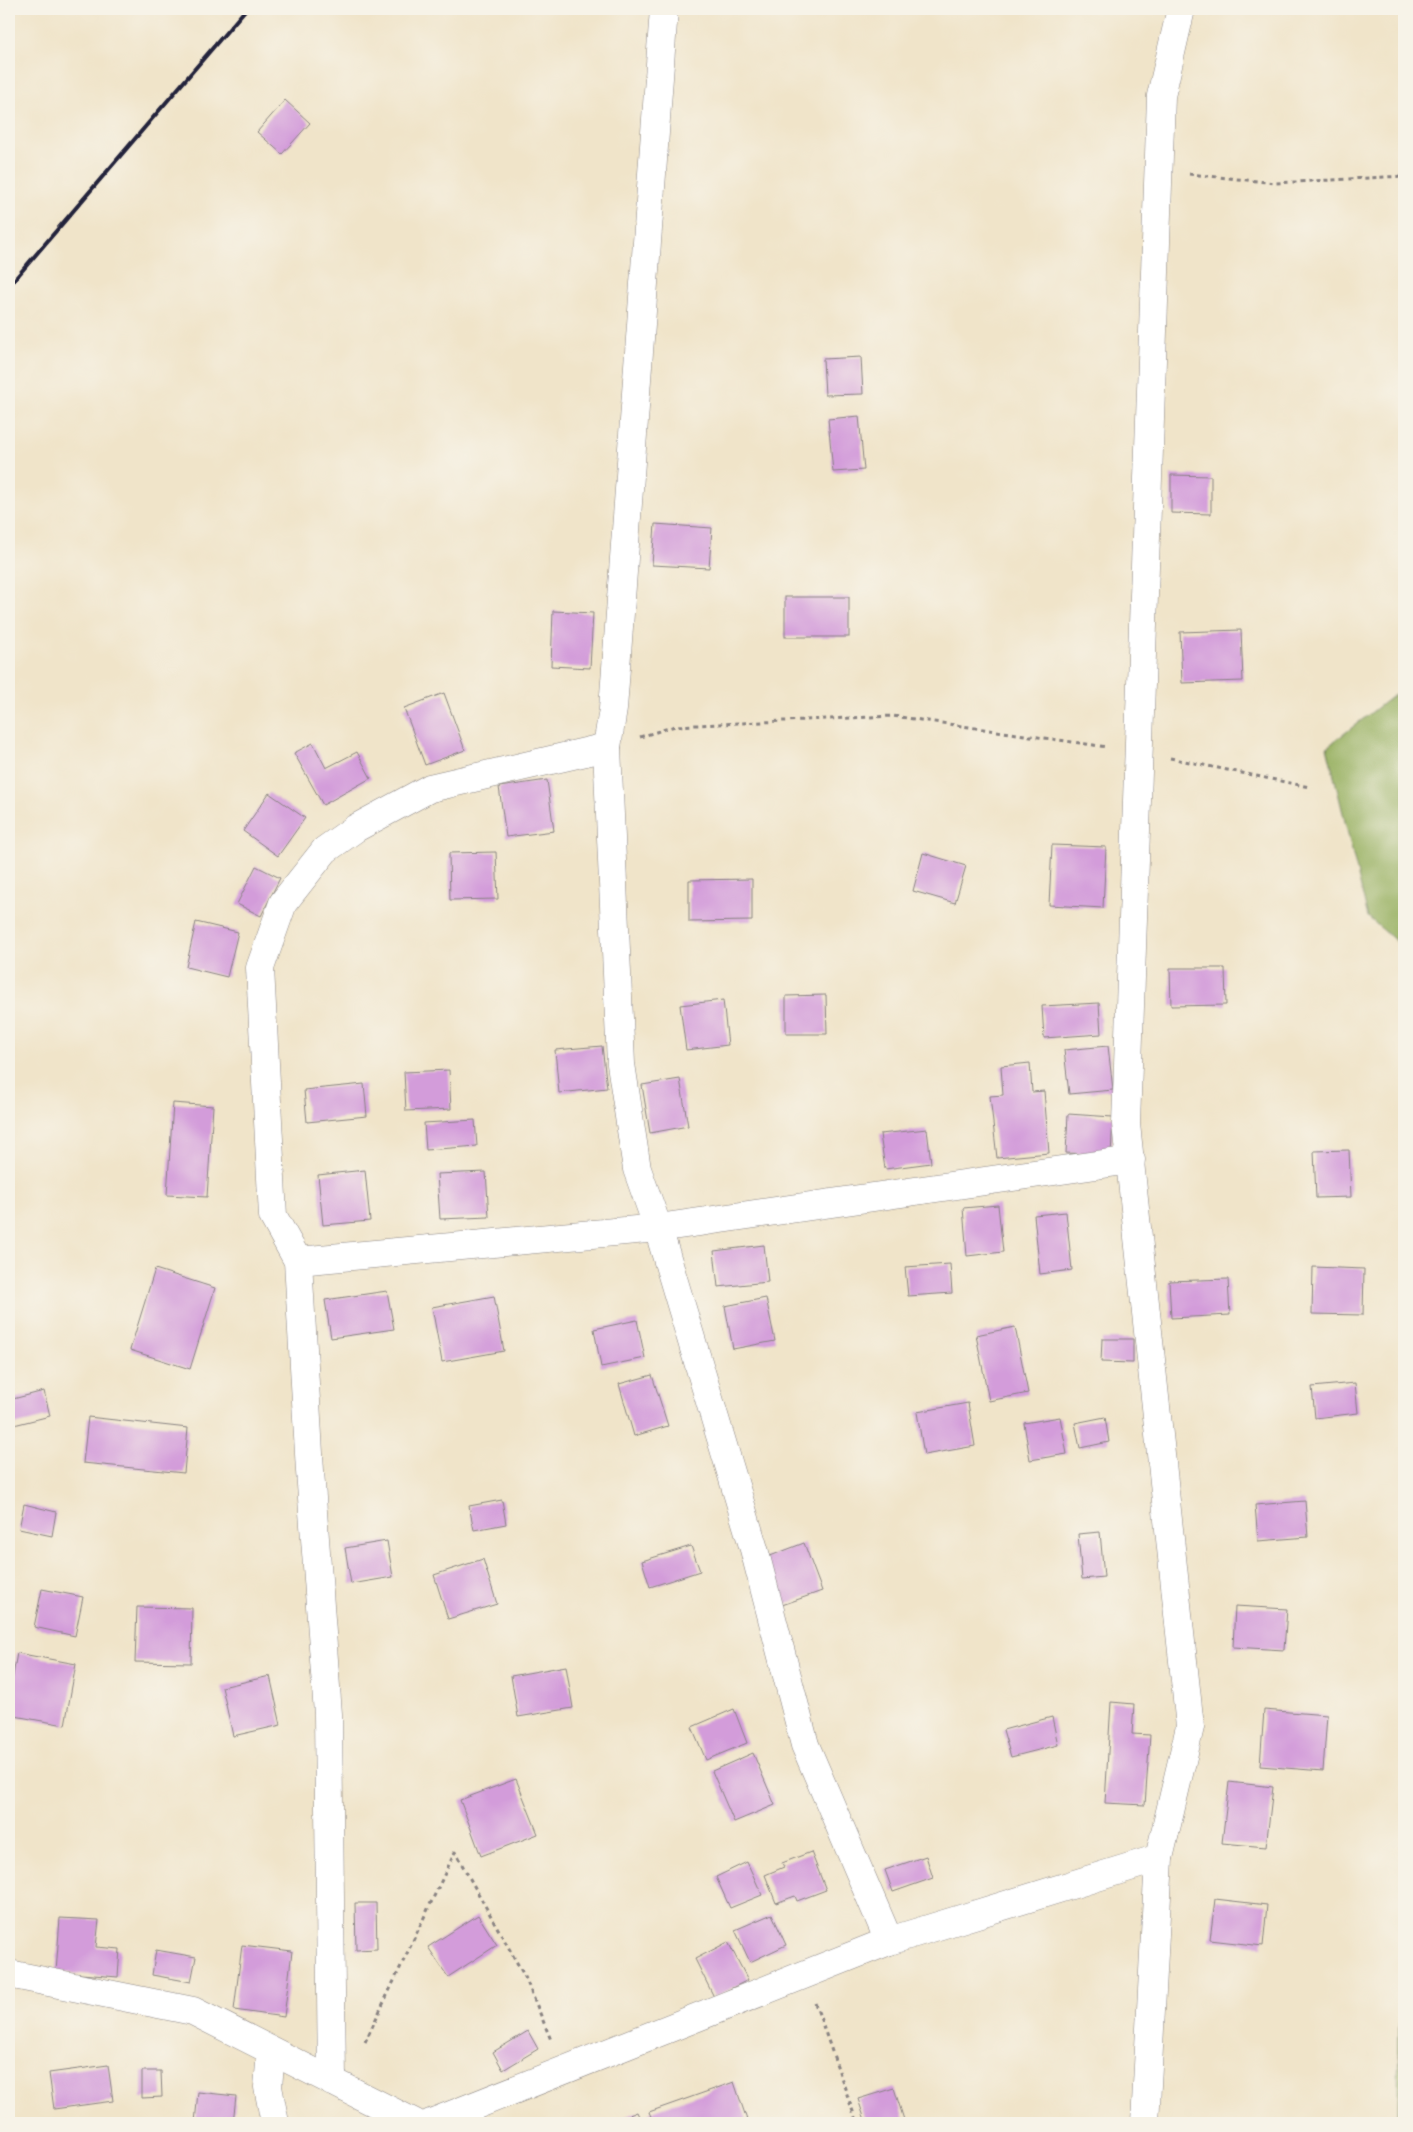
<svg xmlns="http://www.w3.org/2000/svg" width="1413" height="2132" viewBox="0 0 1413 2132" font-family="'Indie Flower',sans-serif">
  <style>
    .forest { fill: #98b162; stroke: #5d6a4e }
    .building { fill: #d39cda }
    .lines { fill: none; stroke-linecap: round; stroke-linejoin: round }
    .minor-casing { stroke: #898382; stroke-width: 29 }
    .path { stroke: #898382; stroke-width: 3; stroke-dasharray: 4 4; stroke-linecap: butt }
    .minor { stroke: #fff; stroke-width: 28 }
    .rail { stroke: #22223b; stroke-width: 4 }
  </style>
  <rect width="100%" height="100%" fill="#f7f3e8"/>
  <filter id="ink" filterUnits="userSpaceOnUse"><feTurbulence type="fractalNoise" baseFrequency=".02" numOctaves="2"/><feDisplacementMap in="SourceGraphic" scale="10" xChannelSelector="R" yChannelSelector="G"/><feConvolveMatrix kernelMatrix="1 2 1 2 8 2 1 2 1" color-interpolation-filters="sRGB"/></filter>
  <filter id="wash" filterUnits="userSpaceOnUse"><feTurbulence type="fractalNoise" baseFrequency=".0096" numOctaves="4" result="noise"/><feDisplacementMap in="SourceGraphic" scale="20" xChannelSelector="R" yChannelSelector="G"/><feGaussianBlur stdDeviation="1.12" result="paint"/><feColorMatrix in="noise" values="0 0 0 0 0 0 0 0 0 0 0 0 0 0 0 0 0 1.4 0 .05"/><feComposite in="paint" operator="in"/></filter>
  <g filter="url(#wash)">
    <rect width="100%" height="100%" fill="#f0e4c9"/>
    <g class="forest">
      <path d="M1404 687V948L1368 917 1327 747Z"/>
      <path d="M1404 1975V2123H1398L1399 1985Z"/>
    </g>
    <g id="blocks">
      <g class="building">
        <path d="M285 100 310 123 282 154 257 132Z"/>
        <path d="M861 357 863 394 825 395 823 359Z"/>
        <path d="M859 416 864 470 833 472 828 419Z"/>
        <path d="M1171 475 1211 476V514L1171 513Z"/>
        <path d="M655 524 712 528 709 568 652 565Z"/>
        <rect x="785" y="597" width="64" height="40"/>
        <path d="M553 611 593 613 590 668 551 666Z"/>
        <path d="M1241 630 1243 681 1182 683 1180 632Z"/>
        <path d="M444 693 465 750 425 765 404 708Z"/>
        <path d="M313 743 326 768 357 752 371 778 323 805 294 753Z"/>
        <path d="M547 780 554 831 506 837 499 787Z"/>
        <path d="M269 793 305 818 278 856 243 831Z"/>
        <path d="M1052 845 1106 847 1103 908 1049 905Z"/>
        <path d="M496 852 498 899 450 900 449 853Z"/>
        <path d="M923 853 966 866 955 903 913 891Z"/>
        <path d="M256 866 280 878 261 916 237 904Z"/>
        <path d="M752 879V921L689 922V880Z"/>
        <path d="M196 922 238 932 227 977 186 967Z"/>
        <path d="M1170 968H1225L1226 1005 1171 1006Z"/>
        <path d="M826 995 827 1034H786V996Z"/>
        <path d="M723 1000 728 1045 686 1050 680 1005Z"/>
        <path d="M1099 1003 1101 1034 1044 1038 1042 1006Z"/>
        <path d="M602 1046 607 1088 559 1093 555 1050Z"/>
        <path d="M1108 1046 1113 1090 1069 1094 1064 1050Z"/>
        <path d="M1030 1063 1032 1092 1044 1091 1049 1153 997 1158 990 1096 1003 1095 1001 1066Z"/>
        <path d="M449 1070 451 1109 406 1111 404 1072Z"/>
        <path d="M680 1079 688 1126 650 1133 642 1085Z"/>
        <path d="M364 1084 367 1116 307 1122 304 1090Z"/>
        <path d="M173 1103 213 1106 207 1197 167 1195Z"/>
        <path d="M1068 1114 1113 1117 1111 1155 1066 1153Z"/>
        <path d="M475 1120 477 1146 426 1150 424 1123Z"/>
        <path d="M927 1129 931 1163 885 1169 880 1134Z"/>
        <path d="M1349 1150 1351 1197 1316 1198 1314 1151Z"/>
        <path d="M365 1170 370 1221 323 1225 318 1175Z"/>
        <path d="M486 1172 489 1217 440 1219 437 1174Z"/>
        <path d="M998 1205 1003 1252 967 1256 963 1208Z"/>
        <path d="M1066 1212 1072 1270 1040 1274 1034 1215Z"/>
        <path d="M764 1245 768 1282 718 1287 714 1251Z"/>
        <path d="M950 1264 952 1293 908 1296 905 1267Z"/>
        <path d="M1313 1267 1364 1269 1363 1315 1312 1314Z"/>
        <path d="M155 1269 215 1288 190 1369 130 1350Z"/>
        <path d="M1228 1279 1230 1315 1171 1318 1169 1281Z"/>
        <path d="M387 1291 394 1329 331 1338 325 1300Z"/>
        <path d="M494 1296 504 1351 442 1362 432 1307Z"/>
        <path d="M766 1298 775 1341 733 1349 725 1306Z"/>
        <path d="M637 1320 645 1358 601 1367 594 1329Z"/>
        <path d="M1015 1327 1028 1393 989 1401 976 1335Z"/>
        <path d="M1102 1339H1133V1363L1101 1362Z"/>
        <path d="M652 1375 668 1426 634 1436 619 1384Z"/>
        <path d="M1355 1383 1358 1413 1315 1418 1312 1387Z"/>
        <path d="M44 1391 50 1416 10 1426 9 1400Z"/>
        <path d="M968 1403 975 1446 924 1455 917 1412Z"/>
        <path d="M88 1417 188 1428 184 1473 83 1463Z"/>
        <path d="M1060 1417 1067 1454 1030 1460 1024 1423Z"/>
        <path d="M1105 1417 1109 1442 1080 1448 1075 1423Z"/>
        <path d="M502 1500 506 1524 474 1530 469 1506Z"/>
        <path d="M1305 1501 1308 1537 1258 1541 1255 1505Z"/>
        <path d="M24 1504 56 1512 52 1536 19 1529Z"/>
        <path d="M1100 1532 1104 1577 1082 1579 1078 1534Z"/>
        <path d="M387 1541 393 1577 351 1584 345 1548Z"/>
        <path d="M804 1543 822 1591 782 1605 765 1558Z"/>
        <path d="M691 1546 700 1571 650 1587 642 1561Z"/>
        <path d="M483 1559 497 1604 448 1619 434 1575Z"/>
        <path d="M42 1589 83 1597 75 1636 34 1627Z"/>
        <path d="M1235 1606 1287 1609 1284 1650 1233 1647Z"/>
        <path d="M137 1607 192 1608 191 1663 135 1662Z"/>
        <path d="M17 1653 76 1664 65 1725 9 1715V1698Z"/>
        <path d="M566 1666 573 1708 518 1717 511 1676Z"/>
        <path d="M270 1676 281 1725 233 1736 222 1687Z"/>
        <path d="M1111 1702 1134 1704 1132 1734 1150 1735 1145 1805 1105 1803Z"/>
        <path d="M734 1709 747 1743 706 1760 692 1727Z"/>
        <path d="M1264 1710 1327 1715 1323 1771 1260 1766Z"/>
        <path d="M1052 1717 1058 1745 1011 1757 1003 1730Z"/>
        <path d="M753 1753 775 1805 734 1822 712 1771Z"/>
        <path d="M516 1779 538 1834 481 1856 460 1800Z"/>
        <path d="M1229 1782 1273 1787 1266 1847 1222 1843Z"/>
        <path d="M811 1852 826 1890 797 1901 795 1896 776 1903 765 1875 784 1867 782 1863Z"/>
        <path d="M926 1856 933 1878 893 1892 885 1870Z"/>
        <path d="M747 1862 762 1895 730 1908 716 1877Z"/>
        <path d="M1215 1899 1267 1905 1263 1946 1210 1940Z"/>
        <path d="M355 1903H376L377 1949 356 1950Z"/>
        <path d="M772 1914 786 1945 750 1962 735 1930Z"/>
        <path d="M478 1915 497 1945 448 1977 428 1947Z"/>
        <path d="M60 1918 99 1920 96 1947 120 1949 118 1977 56 1972Z"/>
        <path d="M728 1942 748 1980 714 1997 695 1959Z"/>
        <path d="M242 1945 292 1951 284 2017 234 2010Z"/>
        <path d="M156 1950 196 1957 191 1982 152 1975Z"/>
        <path d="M528 2031 538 2049 503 2070 493 2052Z"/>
        <path d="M108 2065 113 2101 54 2109 49 2073Z"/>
        <path d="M142 2071H161L162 2097 142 2098Z"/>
        <path d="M734 2082 748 2123H654L649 2112Z"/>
        <path d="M894 2088 905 2123H866L858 2099Z"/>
        <path d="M198 2092 236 2096 233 2123 195 2122Z"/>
        <path d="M637 2112 642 2123H609Z"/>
      </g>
    </g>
  </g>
  <g filter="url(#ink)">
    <use href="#blocks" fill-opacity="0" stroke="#898382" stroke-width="1"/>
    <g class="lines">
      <g class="minor-casing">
        <g id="minor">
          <path d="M664 9 613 709 607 747 621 1064 637 1169 658 1228 754 1549 805 1745 889 1941 1159 1858"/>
          <path d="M298 1261 658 1228 1131 1160"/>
          <path d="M9 1974 193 2011 415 2123"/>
          <path d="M271 2052 268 2087 275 2123"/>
          <path d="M332 2082 328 1714 310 1471 298 1261 273 1216 260 968 283 903 325 850 356 828 430 788 607 747"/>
          <path d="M431 2123 889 1941"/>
          <path d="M1145 2123 1159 1858 1190 1727 1126 1124 1161 96 1181 9"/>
        </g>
      </g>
      <g class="path">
        <path d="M1189 174 1276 183 1404 176"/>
        <path d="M640 737 675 726 893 716 1107 747"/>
        <path d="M1170 758 1309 787"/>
        <path d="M815 2003 857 2123"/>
        <path d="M365 2042 455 1852 525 1977 551 2040"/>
      </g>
      <use href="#minor" class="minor"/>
      <path class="rail" d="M9 286 246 9"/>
    </g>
  </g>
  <rect width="1413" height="2132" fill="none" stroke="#f7f3e8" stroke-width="30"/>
</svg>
